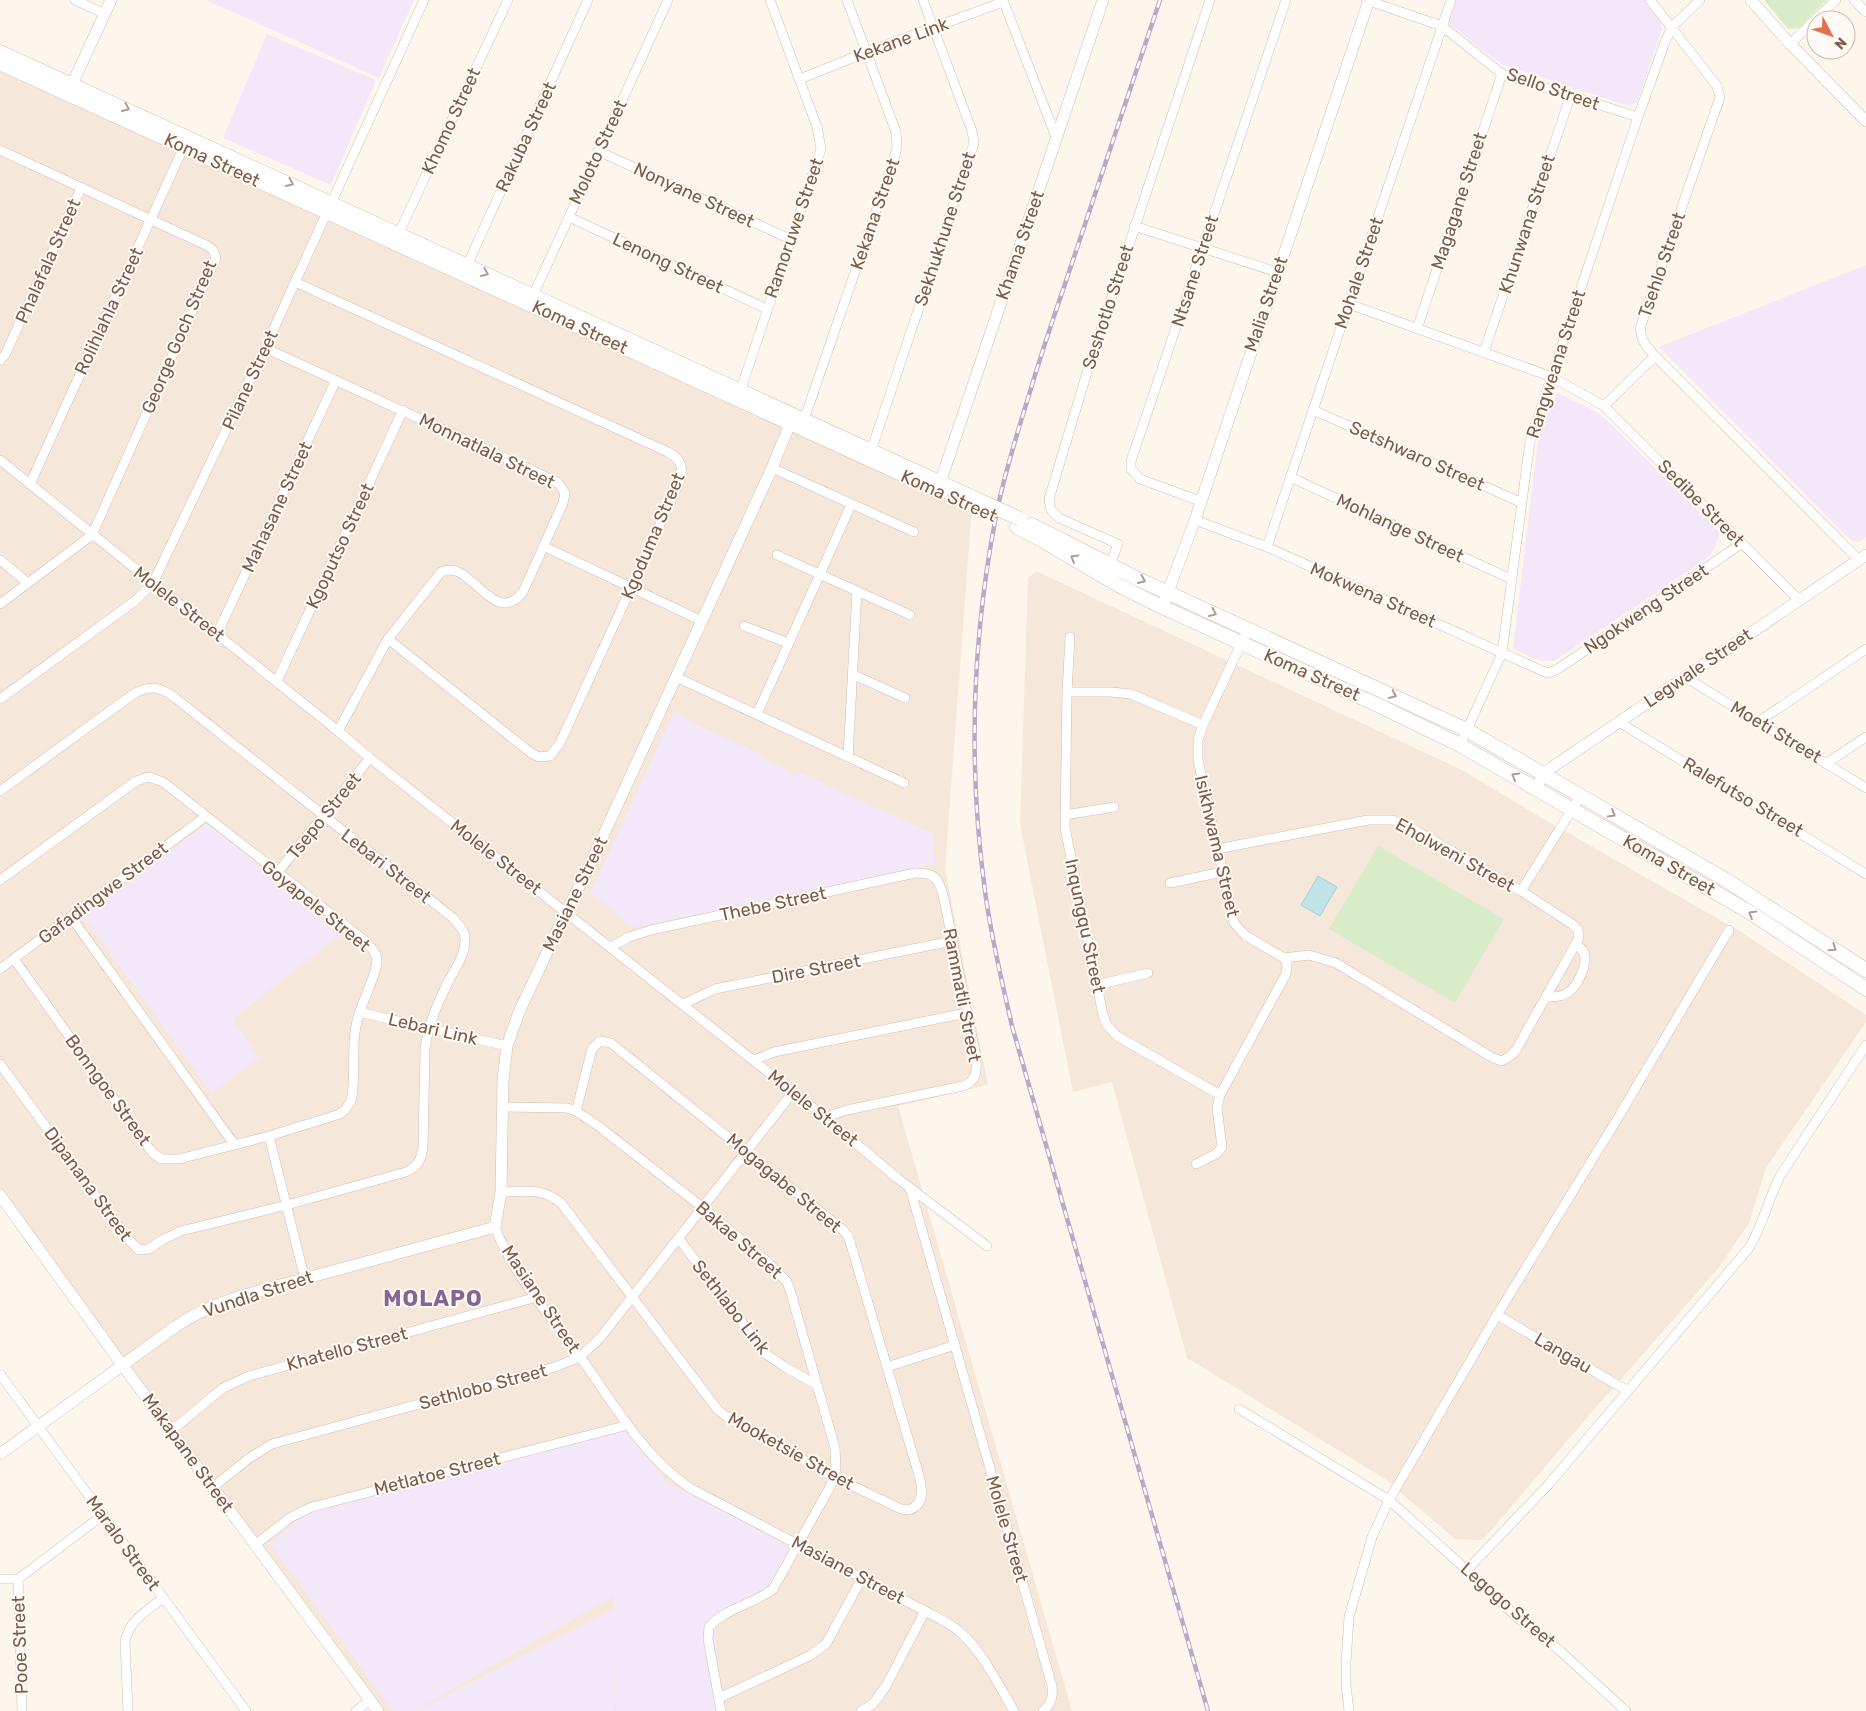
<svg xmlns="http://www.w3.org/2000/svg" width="1866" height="1711" viewBox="0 0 1866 1711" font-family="Rubik,sans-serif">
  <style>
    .residential { fill: #f5e8da }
    .education { fill: #f3e8fa }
    .green { fill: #d8ecc9 }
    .water { fill: #bfe3e8; stroke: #a5d3da }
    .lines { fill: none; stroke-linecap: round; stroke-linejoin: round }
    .minor-casing { stroke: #d1beb0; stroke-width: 10 }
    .tertiary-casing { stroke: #d1beb0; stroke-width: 12 }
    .secondary-casing { stroke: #d6c0b0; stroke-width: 15 }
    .minor { stroke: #fff; stroke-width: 9 }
    .tertiary { stroke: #fff; stroke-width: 11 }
    .secondary { stroke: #fff; stroke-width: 14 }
    .rail-casing { stroke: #b9a8c9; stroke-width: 4.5 }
    .rail { stroke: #fffaf3; stroke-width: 2.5; stroke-dasharray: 8; stroke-linecap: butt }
    .secondary-bridge-casing { stroke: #d6c0b0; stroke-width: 15; stroke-linecap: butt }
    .secondary-bridge { stroke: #fff; stroke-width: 14 }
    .oneway { stroke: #af9d94 }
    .labels { text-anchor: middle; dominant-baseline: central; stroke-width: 4; stroke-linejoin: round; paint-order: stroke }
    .street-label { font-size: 18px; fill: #7a5c4d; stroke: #fffaf3 }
    .district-label { font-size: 22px; font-weight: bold; letter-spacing: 1px; fill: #846695; stroke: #fffaf3 }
  </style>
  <rect width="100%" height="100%" fill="#fdf6ec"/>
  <g class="residential">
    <path d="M0 63 972 506 945 869 988 1085 898 1106 1072 1711H378L0 1193Z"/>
    <path d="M1036 571 1462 770 1542 818 1741 932 1866 1015V1022L1766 1168 1749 1223 1717 1270 1590 1414 1483 1540 1455 1539 1385 1479 1187 1358 1112 1082 1073 1092 1020 824 1028 578Z"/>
  </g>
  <g class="education">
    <path d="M206 0H414L379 78Z"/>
    <path d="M1456 0H1645L1660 20 1662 29 1637 102 1629 106 1501 64 1448 23Z"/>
    <path d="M267 34 376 80 331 185 223 138Z"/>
    <path d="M1866 265V537L1859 542 1852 541 1659 347Z"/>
    <path d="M1558 393 1595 411 1608 421 1720 533 1714 549 1705 560 1554 661H1541L1513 649 1537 448 1542 428 1553 400Z"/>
    <path d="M674 712 695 724 760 754V757L796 775 798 772 933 834 935 864 632 928 591 892Z"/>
    <path d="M207 823 342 933 233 1019 259 1058 211 1093 84 917Z"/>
    <path d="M623 1429 667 1482 790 1547 770 1590 715 1625 721 1711H616L614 1654 615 1711H416L613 1610V1596L414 1711H393L270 1544 307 1512Z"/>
  </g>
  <g class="green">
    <path d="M1764 0H1827L1799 28 1788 29Z"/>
    <path d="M1378 846 1504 919 1455 1003 1329 929Z"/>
  </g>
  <path class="water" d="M1318 876 1337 887 1320 916 1301 905Z"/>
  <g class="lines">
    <g class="minor-casing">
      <g id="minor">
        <path d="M75 0 105 14"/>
        <path d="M1003 0 1056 137"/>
        <path d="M1366 0 1442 26 1502 74 1638 117"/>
        <path d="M1650 0 1717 86 1720 97 1641 325C1639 339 1646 346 1655 356L1859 560"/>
        <path d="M1854 0 1866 12"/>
        <path d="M1790 44 1836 0"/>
        <path d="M800 79 867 52 1003 2"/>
        <path d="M0 150 208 246 213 250 216 258 92 535 0 604"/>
        <path d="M598 151 790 239"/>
        <path d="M569 217 767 309"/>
        <path d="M1134 226 1277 272"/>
        <path d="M397 237 508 0"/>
        <path d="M465 270 588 0"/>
        <path d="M295 282 668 452C682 460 684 468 679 483L560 743 550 756 539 757 531 753 388 639"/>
        <path d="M531 300 668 0"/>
        <path d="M1349 304 1552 377 1604 406 1799 600"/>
        <path d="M1417 329 1502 74"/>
        <path d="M265 348 551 479 558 483 565 493 563 503 523 592C493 630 471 557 441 572L388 639 338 731"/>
        <path d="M1484 352 1570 97"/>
        <path d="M0 360 5 355 81 188"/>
        <path d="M739 395 821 149 817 127 770 0"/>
        <path d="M1604 406 1655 356"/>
        <path d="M1313 410 1520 502"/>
        <path d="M801 424 807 411 894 159 897 147 896 132 847 0"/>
        <path d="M870 454 974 143 972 131 923 0"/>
        <path d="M0 460 338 731 370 758 825 1117 897 1178 987 1246"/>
        <path d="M772 468 914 532"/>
        <path d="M1290 477 1511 579"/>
        <path d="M30 484 186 142"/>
        <path d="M1200 501 1140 479 1131 469V461L1286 0"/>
        <path d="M1195 520 1267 547 1547 673 1558 669 1741 544"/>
        <path d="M543 546 702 621"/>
        <path d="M1267 547 1451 0"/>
        <path d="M777 555 910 615"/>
        <path d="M0 560 28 583"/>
        <path d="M1109 568 1118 544 1059 518 1051 510 1049 499 1088 369 1210 0"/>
        <path d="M744 626 788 643"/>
        <path d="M217 634 336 380"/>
        <path d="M1070 637 1067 692 1065 828 1103 1015 1107 1025 1117 1036 1220 1095"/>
        <path d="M854 675 905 698"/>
        <path d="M676 677 904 783"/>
        <path d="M1685 677 1866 788"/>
        <path d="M277 681 403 410"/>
        <path d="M1067 692H1111L1131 694 1203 725"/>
        <path d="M0 699 135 601 153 583 265 348 424 0"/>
        <path d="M757 714 851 505"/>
        <path d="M1619 722 1866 874"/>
        <path d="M1758 722 1866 649"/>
        <path d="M1460 745 1502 653 1530 441 1638 117 1665 42 1672 27 1700 0"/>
        <path d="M848 757 857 591"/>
        <path d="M1827 763 1866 737"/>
        <path d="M0 791 132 695C149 685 159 686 174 697L453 918C459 925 466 932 465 941 465 955 455 969 449 980 438 1003 428 1024 425 1049L423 1148C421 1160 417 1167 406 1172L287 1205 181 1231 162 1240 149 1249 139 1250 126 1237 0 1064"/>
        <path d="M1065 815 1114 807"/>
        <path d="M1217 849 1368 820H1392L1406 825 1521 891 1572 924 1578 930 1579 938 1516 1050 1510 1056 1502 1061 1493 1058 1336 963 1309 955 1284 958"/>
        <path d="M277 873 370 758"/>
        <path d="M0 880 136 781 149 777 163 782 364 940C369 945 376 951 377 959 378 973 360 1005 357 1021 350 1048 357 1076 351 1101L345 1110 340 1114 269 1136 179 1159H162L155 1155 149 1148 14 959"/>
        <path d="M1170 883 1222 872"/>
        <path d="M1521 891 1581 795"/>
        <path d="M71 917 234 1144"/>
        <path d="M611 947 629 937 651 930 915 873C936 872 939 879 944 899L976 1057C977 1070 977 1081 963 1086L847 1110 825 1117"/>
        <path d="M0 969 205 817"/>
        <path d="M1097 985 1148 973"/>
        <path d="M1546 997C1554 997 1562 997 1569 992 1578 985 1588 964 1584 953 1583 949 1579 947 1576 944"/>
        <path d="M683 1004 715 989 952 941"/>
        <path d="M359 1012 507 1046"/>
        <path d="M754 1060 774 1052 966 1013"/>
        <path d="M503 1107 567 1108 576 1111 597 1125 702 1207 770 1264 787 1282 791 1293 835 1448 836 1470 830 1487 773 1589C754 1604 724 1609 709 1627L708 1639 721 1711"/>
        <path d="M269 1136 305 1279"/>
        <path d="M1196 1164 1216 1154 1222 1147 1217 1108 1220 1095 1286 974 1287 963 1284 958 1246 936 1234 923 1198 760V740L1203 725 1248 629"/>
        <path d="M910 1188 1052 1686C1053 1696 1052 1704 1043 1711"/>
        <path d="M501 1192C524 1192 542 1187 561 1203L718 1410 727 1417 834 1477 901 1509 908 1510C923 1506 923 1492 920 1479L851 1245 848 1236 843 1230 611 1043 600 1041 592 1049 576 1111"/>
        <path d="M495 1227C511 1271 550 1316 578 1354 612 1400 641 1455 690 1488L925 1611C936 1617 949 1623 959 1631 983 1652 998 1684 1014 1711"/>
        <path d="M679 1239 766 1354 785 1367 815 1384"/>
        <path d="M1497 1315 1628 1391"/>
        <path d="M887 1367 955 1345"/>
        <path d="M0 1374 246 1711"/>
        <path d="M1239 1409 1389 1500 1467 1570 1518 1618 1558 1649 1626 1711"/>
        <path d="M171 1431 223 1388 249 1376 537 1297"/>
        <path d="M213 1487 248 1459 272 1444 555 1367 580 1357 600 1338 793 1092"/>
        <path d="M255 1545 291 1517 312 1507 628 1425"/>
        <path d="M1467 1570 1548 1485 1749 1248C1763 1225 1768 1200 1780 1176L1866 1045"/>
        <path d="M0 1579H18L103 1515"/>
        <path d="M18 1579 22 1711"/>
        <path d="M719 1698 809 1656 826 1644 862 1578"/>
        <path d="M128 1711 125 1642C129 1620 147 1611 163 1598"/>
        <path d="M356 1711 370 1700"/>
        <path d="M861 1711 873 1704 886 1686 925 1611"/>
        <path d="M1349 1711 1346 1685V1663L1349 1617 1372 1537 1389 1500 1497 1315 1616 1121 1729 930"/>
      </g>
    </g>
    <g class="tertiary-casing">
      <g id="tertiary">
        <path d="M1751 0 1790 44 1866 121"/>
        <path d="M69 91 111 0"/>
        <path d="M938 489 1103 0"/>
        <path d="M1165 600 1195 520 1369 0"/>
        <path d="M1536 788 1544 774 1551 768 1866 555"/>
        <path d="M0 1195 123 1366 378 1711"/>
        <path d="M0 1454 175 1327C217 1298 269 1289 318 1275 377 1259 436 1243 495 1227L501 1192 503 1080 507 1046 519 1012 566 912 587 871 772 468 790 424 794 418"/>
      </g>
    </g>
    <g class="secondary-casing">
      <g id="secondary">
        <path d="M0 52 972 497"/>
        <path d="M0 63 941 492"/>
        <path d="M1032 525 1138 579 1467 730 1726 880 1866 970"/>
        <path d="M1017 527 1038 538 1120 586 1162 607 1380 706 1460 745 1751 913 1866 989"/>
      </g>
    </g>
    <use href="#minor" class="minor"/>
    <use href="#tertiary" class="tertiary"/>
    <use href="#secondary" class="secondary"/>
    <g class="rail-casing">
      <path id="rail" d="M1160 0C1128 96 1096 191 1064 287 1050 327 1037 368 1025 408 1014 444 1003 479 996 516 972 640 968 766 985 891 991 937 1002 982 1012 1026L1208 1711"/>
    </g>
    <use href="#rail" class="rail"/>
    <g class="secondary-bridge-casing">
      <path id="secondary-bridge" d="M972 497 1020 519"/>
    </g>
    <use href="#secondary-bridge" class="secondary-bridge"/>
  </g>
  <defs><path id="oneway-chevron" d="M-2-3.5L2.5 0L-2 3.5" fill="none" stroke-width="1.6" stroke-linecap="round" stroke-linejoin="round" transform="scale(1.25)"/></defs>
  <g class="oneway">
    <use href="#oneway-chevron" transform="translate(126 108) rotate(25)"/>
    <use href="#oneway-chevron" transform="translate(290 183) rotate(24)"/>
    <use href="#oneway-chevron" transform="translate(485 273) rotate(24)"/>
    <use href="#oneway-chevron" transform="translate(1074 558) rotate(-150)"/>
    <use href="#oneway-chevron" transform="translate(1142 580) rotate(25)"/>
    <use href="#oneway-chevron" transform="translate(1213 613) rotate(25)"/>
    <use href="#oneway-chevron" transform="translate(1393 695) rotate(25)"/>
    <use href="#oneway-chevron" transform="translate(1515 776) rotate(-150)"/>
    <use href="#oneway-chevron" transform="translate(1612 814) rotate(30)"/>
    <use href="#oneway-chevron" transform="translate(1752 914) rotate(-149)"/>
    <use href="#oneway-chevron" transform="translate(1833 948) rotate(34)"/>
  </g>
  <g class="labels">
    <g class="street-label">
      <text transform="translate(901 40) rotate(-20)">Kekane Link</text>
      <text transform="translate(1553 89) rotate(19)">Sello Street</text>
      <text transform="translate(451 121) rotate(-65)">Khomo Street</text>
      <text transform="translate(526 137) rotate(-65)">Rakuba Street</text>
      <text transform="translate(598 152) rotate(-65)">Moloto Street</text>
      <text transform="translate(212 160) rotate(25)">Koma Street</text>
      <text transform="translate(694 195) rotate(25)">Nonyane Street</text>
      <text transform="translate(1459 201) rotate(-72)">Magagane Street</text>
      <text transform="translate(875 214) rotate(-71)">Kekana Street</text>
      <text transform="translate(1527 224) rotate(-72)">Khunwana Street</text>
      <text transform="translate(794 228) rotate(-71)">Ramoruwe Street</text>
      <text transform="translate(945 229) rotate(-72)">Sekhukhune Street</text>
      <text transform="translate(1020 245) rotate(-71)">Khama Street</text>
      <text transform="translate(48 261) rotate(-66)">Phalafala Street</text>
      <text transform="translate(668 263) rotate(25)">Lenong Street</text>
      <text transform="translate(1662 265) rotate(-71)">Tsehlo Street</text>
      <text transform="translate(1195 271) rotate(-72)">Ntsane Street</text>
      <text transform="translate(1359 273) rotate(-71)">Mohale Street</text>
      <text transform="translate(1266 304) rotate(-71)">Malia Street</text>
      <text transform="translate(1108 307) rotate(-72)">Seshotlo Street</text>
      <text transform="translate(109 311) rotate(-65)">Rolihlahla Street</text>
      <text transform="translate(580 327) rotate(25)">Koma Street</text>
      <text transform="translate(179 337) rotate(-67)">George Goch Street</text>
      <text transform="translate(1556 364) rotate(-72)">Rangweana Street</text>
      <text transform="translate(250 380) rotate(-65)">Pilane Street</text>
      <text transform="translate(487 451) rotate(26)">Monnatlala Street</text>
      <text transform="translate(1417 456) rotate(24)">Setshwaro Street</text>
      <text transform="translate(949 496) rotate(24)">Koma Street</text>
      <text transform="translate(1701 503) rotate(45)">Sedibe Street</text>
      <text transform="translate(277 507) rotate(-65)">Mahasane Street</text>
      <text transform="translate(1400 528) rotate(25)">Mohlange Street</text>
      <text transform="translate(653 536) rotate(-67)">Kgoduma Street</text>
      <text transform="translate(340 546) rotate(-65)">Kgoputso Street</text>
      <text transform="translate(1373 595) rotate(24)">Mokwena Street</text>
      <text transform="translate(179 604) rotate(38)">Molele Street</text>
      <text transform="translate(1646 609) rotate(-34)">Ngokweng Street</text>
      <text transform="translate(1698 668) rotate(-34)">Legwale Street</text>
      <text transform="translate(1312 675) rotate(24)">Koma Street</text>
      <text transform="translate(1776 732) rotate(31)">Moeti Street</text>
      <text transform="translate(1743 797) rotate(31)">Ralefutso Street</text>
      <text transform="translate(324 816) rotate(-51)">Tsepo Street</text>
      <text transform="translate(1217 846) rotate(77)">Isikhwama Street</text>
      <text transform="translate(1455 855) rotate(29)">Eholweni Street</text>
      <text transform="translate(496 857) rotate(38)">Molele Street</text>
      <text transform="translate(1669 865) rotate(30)">Koma Street</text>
      <text transform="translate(386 866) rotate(38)">Lebari Street</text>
      <text transform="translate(103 893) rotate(-37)">Gafadingwe Street</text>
      <text transform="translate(575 894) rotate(-64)">Masiane Street</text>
      <text transform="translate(773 904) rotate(-12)">Thebe Street</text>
      <text transform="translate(316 906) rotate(39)">Goyapele Street</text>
      <text transform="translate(1085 926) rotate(78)">Inqungqu Street</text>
      <text transform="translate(816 969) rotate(-11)">Dire Street</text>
      <text transform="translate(962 995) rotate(79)">Rammatli Street</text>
      <text transform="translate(433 1029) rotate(13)">Lebari Link</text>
      <text transform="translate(108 1090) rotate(54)">Bonngoe Street</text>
      <text transform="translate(813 1108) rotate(39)">Molele Street</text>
      <text transform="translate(784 1183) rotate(40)">Mogagabe Street</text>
      <text transform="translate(88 1184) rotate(54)">Dipanana Street</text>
      <text transform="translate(739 1240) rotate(41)">Bakae Street</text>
      <text transform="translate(258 1294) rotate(-18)">Vundla Street</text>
      <text transform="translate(541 1299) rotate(56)">Masiane Street</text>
      <text transform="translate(731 1307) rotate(52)">Sethlabo Link</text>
      <text transform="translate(347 1349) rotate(-15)">Khatello Street</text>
      <text transform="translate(1563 1353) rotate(30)">Langau</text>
      <text transform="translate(483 1387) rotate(-15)">Sethlobo Street</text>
      <text transform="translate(791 1451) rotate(29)">Mooketsie Street</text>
      <text transform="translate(188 1453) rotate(54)">Makapane Street</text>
      <text transform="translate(437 1474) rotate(-14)">Metlatoe Street</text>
      <text transform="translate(1007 1529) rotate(74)">Molele Street</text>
      <text transform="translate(123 1543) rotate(54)">Maralo Street</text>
      <text transform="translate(848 1570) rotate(28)">Masiane Street</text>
      <text transform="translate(1508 1605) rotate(41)">Legogo Street</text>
      <text transform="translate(20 1645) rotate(-92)">Pooe Street</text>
    </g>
    <g class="district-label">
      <text x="433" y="1298">MOLAPO</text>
    </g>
  </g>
  <g transform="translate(1831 35) rotate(131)"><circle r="24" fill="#fffaf3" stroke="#cabbb1"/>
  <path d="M0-4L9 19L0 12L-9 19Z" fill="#e76f51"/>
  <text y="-8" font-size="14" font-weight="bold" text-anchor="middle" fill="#7a5c4d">N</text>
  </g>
</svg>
